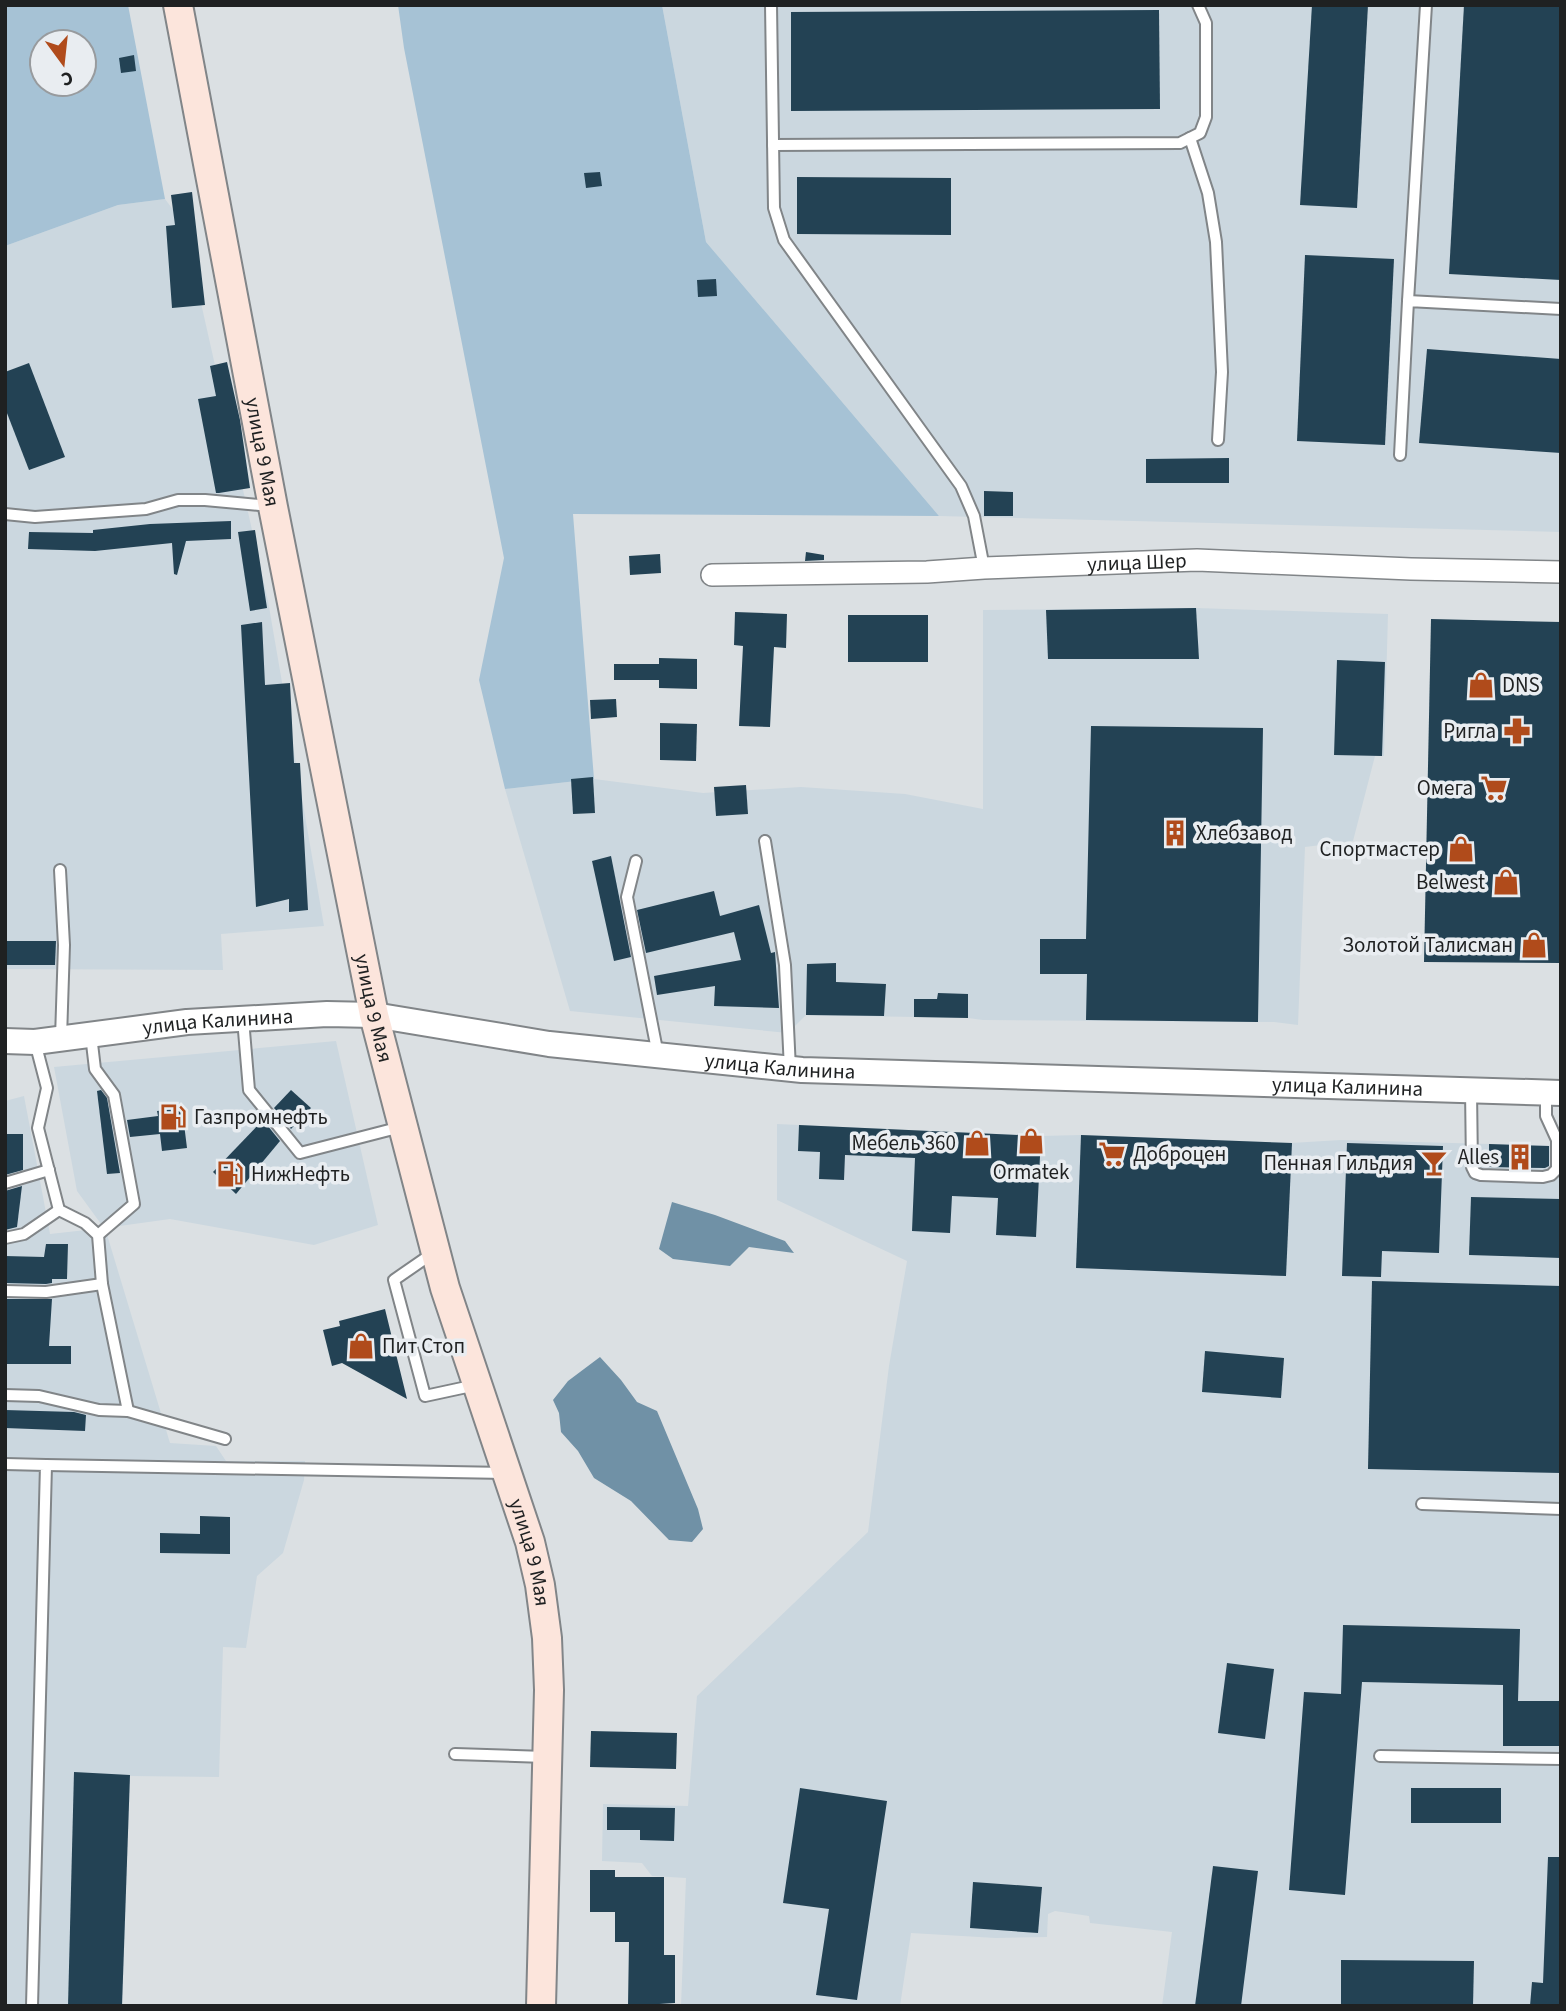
<svg xmlns="http://www.w3.org/2000/svg" width="1566" height="2011" viewBox="0 0 1566 2011" font-family="'Source Sans 3',sans-serif">
  <style>
    .built { fill: #cbd7df }
    .green { fill: #a6c2d5; fill-rule: evenodd }
    .water { fill: #7091a6 }
    .building { fill: #234254 }
    .lines { fill: none; stroke-linecap: round; stroke-linejoin: round }
    .service-casing { stroke: #818588; stroke-width: 14 }
    .minor-casing { stroke: #818588; stroke-width: 24 }
    .tertiary-casing { stroke: #818588; stroke-width: 28 }
    .secondary-casing { stroke: #818588; stroke-width: 32 }
    .service { stroke: #fff; stroke-width: 10 }
    .minor { stroke: #fff; stroke-width: 21 }
    .tertiary { stroke: #fff; stroke-width: 24 }
    .secondary { stroke: #fce5dc; stroke-width: 28 }
    .labels { text-anchor: middle; dominant-baseline: central; stroke-width: 7; stroke-linejoin: round; paint-order: stroke }
    .street-label { font-size: 21px; fill: #1f2122; stroke: #e9edf1 }
    .poi-label { font-size: 21px; fill: #1f2122; stroke: #e9edf1; text-anchor: end }
  </style>
  <rect width="100%" height="100%" fill="#dbe0e3"/>
  <g class="built">
    <path d="M662 5H1561V532L939 516 706 242Z"/>
    <path d="M165 199 183 223 268 601 324 926 221 934 223 970 5 969V246L118 205Z"/>
    <path d="M1196 608 1388 614 1384 756H1375L1353 841 1305 847 1298 1025 1274 1022 983 1020 968 1018 806 1015 788 1033 570 1011 505 789 594 779 703 793 801 787 905 794 983 809V610Z"/>
    <path d="M336 1041 378 1225 314 1245 170 1219 105 1228 170 1443 216 1446 226 1461H305L304 1480 283 1553 257 1576 246 1648 223 1647 219 1777 130 1776 122 2006H5V1101L24 1096 50 1234 104 1228 77 1191 54 1067Z"/>
    <path d="M777 1124 1041 1136 1081 1135 1291 1143 1341 1140 1561 1146V2006H1162L1172 1932 1090 1923 1089 1916 1055 1911 1048 1914 1047 1937 996 1938 911 1933 900 2006H681L686 1878 652 1876 642 1863 602 1861 603 1804 688 1806 697 1696 868 1532 889 1366 907 1261 777 1200Z"/>
  </g>
  <g class="green">
    <path d="M5 5H128L165 199 118 205 5 246ZM42 42H84V84H42Z"/>
    <path d="M398 5H662L706 242 939 516 573 514 594 779 505 789 479 680 504 558 404 48Z"/>
  </g>
  <g class="water">
    <path d="M672 1202 715 1215 785 1241 794 1253 749 1247 730 1266 673 1259 659 1249Z"/>
    <path d="M600 1357 621 1380 637 1402 657 1411 698 1509 703 1529 692 1542 669 1540 631 1501 594 1478 578 1451 561 1432 559 1413 553 1400 568 1381Z"/>
  </g>
  <g class="building">
    <path d="M1312 5H1368L1357 208 1300 205Z"/>
    <path d="M1464 5H1561V280L1449 274Z"/>
    <path d="M1159 10 1160 109 791 111V12Z"/>
    <path d="M134 55 136 71 121 73 119 58Z"/>
    <path d="M600 172 602 186 586 188 584 173Z"/>
    <path d="M797 177 951 178V235L797 234Z"/>
    <path d="M192 192 205 305 172 308 166 226 175 225 171 195Z"/>
    <path d="M1305 255 1394 259 1385 445 1297 441Z"/>
    <path d="M716 279 717 296 698 297 697 280Z"/>
    <path d="M1427 349 1561 359V453L1419 443Z"/>
    <path d="M227 362 240 420 250 488 219 493H216L198 399 216 396 210 366Z"/>
    <path d="M29 363 65 457 29 470 5 408V372Z"/>
    <path d="M1229 458V483H1146V459Z"/>
    <path d="M984 491 1013 492V516H984Z"/>
    <path d="M231 521V539L186 541 177 575 174 574 172 543 95 551 28 549 29 532 93 533V530L150 524Z"/>
    <path d="M255 530 267 608 250 611 238 532Z"/>
    <path d="M806 552 824 555V560L805 561Z"/>
    <path d="M660 554 661 573 630 575 629 556Z"/>
    <path d="M1196 608 1199 659H1048L1046 610Z"/>
    <path d="M735 612 787 614 786 648 774 647 770 727 739 726 743 646 734 645Z"/>
    <rect x="848" y="615" width="80" height="47"/>
    <path d="M1431 619 1561 622V963L1424 962Z"/>
    <path d="M262 622 265 685 290 683 294 763H300L308 910 289 912V899L256 907 241 625Z"/>
    <path d="M659 658 697 659V689L659 688V680H614V664H659Z"/>
    <path d="M1337 660 1385 662 1382 756 1334 755Z"/>
    <path d="M616 699 617 717 591 719 590 700Z"/>
    <path d="M660 723 697 724 696 761 660 760Z"/>
    <path d="M1091 726 1263 728 1258 1022 1086 1020 1087 974H1040V939H1086Z"/>
    <path d="M593 777 595 813 573 814 571 779Z"/>
    <path d="M746 785 748 814 716 816 714 787Z"/>
    <path d="M611 856 631 957 614 961 592 861Z"/>
    <path d="M714 891 720 916 759 905 771 953 775 952 779 1008 714 1006 715 986 657 995 654 976 741 960 734 932 646 953 637 910Z"/>
    <path d="M5 941H56L55 965H5Z"/>
    <path d="M836 963V982L886 984 884 1016 806 1015 807 964Z"/>
    <path d="M938 993 968 994V1018L914 1017V999H937Z"/>
    <path d="M101 1090 107 1098 120 1173 107 1174 97 1091Z"/>
    <path d="M291 1090 311 1108 291 1129 274 1108Z"/>
    <path d="M182 1108 187 1148 162 1151 160 1134 130 1137 127 1120 158 1116 157 1111Z"/>
    <path d="M263 1120 280 1141 236 1194 213 1172Z"/>
    <path d="M799 1125 1041 1136 1036 1237 996 1235 998 1198 952 1196 950 1233 912 1231 915 1158 845 1155 844 1180 819 1179 820 1152 798 1151Z"/>
    <path d="M5 1134H23V1170L5 1175Z"/>
    <path d="M1081 1135 1292 1143 1286 1276 1076 1268Z"/>
    <path d="M1347 1143 1443 1146 1439 1253 1382 1251 1381 1277 1342 1276Z"/>
    <path d="M1489 1144 1549 1146V1166L1545 1168 1489 1167Z"/>
    <path d="M22 1186 17 1227 5 1230V1191Z"/>
    <path d="M1471 1197 1561 1199V1258L1469 1255Z"/>
    <path d="M46 1244H68L67 1279H52V1283L46 1284 5 1283V1256L44 1257Z"/>
    <path d="M1372 1281 1561 1286V1473L1368 1469Z"/>
    <path d="M5 1299H52L49 1346H71V1364H5Z"/>
    <path d="M385 1309 407 1399 342 1363 332 1366 323 1330 340 1326 339 1321Z"/>
    <path d="M1205 1351 1284 1358 1281 1398 1202 1392Z"/>
    <path d="M5 1410 74 1412 86 1415 85 1431 5 1428Z"/>
    <path d="M200 1516 230 1517V1554L160 1553V1533L200 1534Z"/>
    <path d="M1343 1625 1520 1629 1518 1701H1561V1746H1503V1685L1362 1682 1345 1895 1289 1890 1304 1692 1341 1694Z"/>
    <path d="M1227 1663 1274 1669 1265 1739 1218 1733Z"/>
    <path d="M591 1731 677 1733 676 1769 590 1767Z"/>
    <path d="M74 1772 130 1775 122 2006H68Z"/>
    <path d="M800 1788 887 1801 857 2000 816 1995 829 1909 783 1903Z"/>
    <rect x="1411" y="1788" width="90" height="35"/>
    <path d="M607 1807 675 1808 674 1841 640 1840V1830H607Z"/>
    <path d="M1548 1857H1561V2006H1530L1532 1982 1543 1983Z"/>
    <path d="M1213 1866 1258 1871 1241 2006H1195Z"/>
    <path d="M590 1870H615V1877H664V1955H675V2003L628 2006 629 1942H615V1912H590Z"/>
    <path d="M973 1882 1042 1887 1038 1933 970 1928Z"/>
    <path d="M1341 1960 1474 1961 1473 2006H1341Z"/>
  </g>
  <g class="lines">
    <g class="service-casing">
      <g id="service">
        <path d="M771 5 774 208 784 240 961 486 974 516 984 568"/>
        <path d="M1190 138 1208 193 1216 242 1222 372 1218 440"/>
        <path d="M773 145 1180 143 1200 133 1206 117V23L1198 5"/>
        <path d="M1408 301 1426 5"/>
        <path d="M1400 455 1408 301 1561 309"/>
        <path d="M5 514 35 517 146 509 178 500H205L270 506"/>
        <path d="M765 841 785 965 790 1069"/>
        <path d="M636 861 627 897 658 1055"/>
        <path d="M60 870 64 945 61 1038"/>
        <path d="M243 1019 249 1090 300 1153 401 1127"/>
        <path d="M91 1035 95 1069 114 1095 134 1204 98 1235"/>
        <path d="M35 1042 47 1088 38 1128 59 1210 85 1223 98 1235 102 1284 128 1411"/>
        <path d="M1471 1090 1472 1167 1475 1173 1481 1175 1543 1177 1551 1175 1557 1169V1140L1546 1116V1092"/>
        <path d="M5 1183 49 1170"/>
        <path d="M5 1238 24 1234 59 1210"/>
        <path d="M433 1253 394 1280 425 1396 476 1385"/>
        <path d="M5 1291 46 1292 102 1284"/>
        <path d="M5 1395 39 1396 99 1410 128 1411 225 1439"/>
        <path d="M5 1464 46 1465 32 2006"/>
        <path d="M46 1465 506 1473"/>
        <path d="M1422 1504 1561 1509"/>
        <path d="M455 1754 545 1757"/>
        <path d="M1380 1756 1561 1759"/>
      </g>
    </g>
    <g class="minor-casing">
      <g id="minor">
        <path id="s1" d="M712 575 927 572 984 568 1197 560 1411 569 1561 572"/>
      </g>
    </g>
    <g class="tertiary-casing">
      <g id="tertiary">
        <path id="s2" d="M5 1041 35 1042 187 1022 327 1014 374 1015 549 1044 802 1070 1561 1093"/>
      </g>
    </g>
    <g class="secondary-casing">
      <g id="secondary">
        <path id="s3" d="M178 5 273 507 374 1015 445 1288 530 1542 540 1585 547 1638 549 1690 541 2006"/>
      </g>
    </g>
    <use href="#service" class="service"/>
    <use href="#minor" class="minor"/>
    <use href="#tertiary" class="tertiary"/>
    <use href="#secondary" class="secondary"/>
  </g>
  <defs>
    <g id="shop-bare" transform="scale(2.1)"><path d="M-5-2.5h2.3a2.7 3.5 0 0 1 5.4 0H5L5.5 6h-11ZM-1.5-2.5h3a1.5 2.3 0 0 0-3 0Z" fill="#b04b1b" stroke="#e9edf1" stroke-width="2.5" paint-order="stroke"/></g>
    <g id="pharmacy-bare" transform="scale(2.1)"><path d="M-2-6h4v4h4v4h-4v4h-4v-4h-4v-4h4Z" fill="#b04b1b" stroke="#e9edf1" stroke-width="2.5" paint-order="stroke"/></g>
    <g id="supermarket-bare" transform="scale(2.1)"><path d="M-6-5.5h2.5l.6 2H6L4.5 2H-2.5L-4.4-4H-6ZM-1.5 3.2a1.3 1.3 0 1 0 .1 0ZM3 3.2a1.3 1.3 0 1 0 .1 0Z" fill="#b04b1b" stroke="#e9edf1" stroke-width="2.5" paint-order="stroke"/></g>
    <g id="building-bare" transform="scale(2.1)"><path d="M-4-6H4V6H1V3H-1V6H-4ZM-2.5-4.3h1.7v1.8h-1.7ZM.8-4.3h1.7v1.8H.8ZM-2.5-1h1.7V.8h-1.7ZM.8-1h1.7V.8H.8Z" fill="#b04b1b" stroke="#e9edf1" stroke-width="2.5" paint-order="stroke"/></g>
    <g id="fuel-bare" transform="scale(2.1)"><path d="M-5.5-6h7V0h2V4h1.3V-2.5L3-4.5l.8-.8L6-3V5H2.5V1h-1V6h-7ZM-4.2-4.7v3.2H.2V-4.7Z" fill="#b04b1b" stroke="#e9edf1" stroke-width="2.5" paint-order="stroke"/></g>
    <g id="bar-bare" transform="scale(2.1)"><path d="M-6-5H6L.8 .8V4.5H3.5V6h-7V4.5H-.8V.8Z" fill="#b04b1b" stroke="#e9edf1" stroke-width="2.5" paint-order="stroke"/></g>
  </defs>
  <g fill-rule="evenodd">
    <use href="#shop-bare" x="1481" y="685"/>
    <use href="#pharmacy-bare" x="1517" y="731"/>
    <use href="#supermarket-bare" x="1494" y="788"/>
    <use href="#building-bare" x="1175" y="833"/>
    <use href="#shop-bare" x="1461" y="849"/>
    <use href="#shop-bare" x="1506" y="882"/>
    <use href="#shop-bare" x="1534" y="945"/>
    <use href="#fuel-bare" x="173" y="1117"/>
    <use href="#shop-bare" x="1031" y="1141"/>
    <use href="#shop-bare" x="977" y="1143"/>
    <use href="#supermarket-bare" x="1112" y="1154"/>
    <use href="#building-bare" x="1520" y="1157"/>
    <use href="#bar-bare" x="1434" y="1163"/>
    <use href="#fuel-bare" x="230" y="1174"/>
    <use href="#shop-bare" x="361" y="1346"/>
  </g>
  <g class="labels">
    <g class="street-label">
      <text stroke="none"><textPath href="#s3" startOffset="455">улица 9 Мая</textPath></text>
      <text stroke="none"><textPath href="#s1" startOffset="425">улица Шер</textPath></text>
      <text stroke="none"><textPath href="#s3" startOffset="1022">улица 9 Мая</textPath></text>
      <text stroke="none"><textPath href="#s2" startOffset="214">улица Калинина</textPath></text>
      <text stroke="none"><textPath href="#s2" startOffset="780">улица Калинина</textPath></text>
      <text stroke="none"><textPath href="#s2" startOffset="1348">улица Калинина</textPath></text>
      <text stroke="none"><textPath href="#s3" startOffset="1589">улица 9 Мая</textPath></text>
    </g>
    <g class="poi-label">
      <text x="1502" y="685" text-anchor="start">DNS</text>
      <text x="1496" y="731">Ригла</text>
      <text x="1473" y="788">Омега</text>
      <text x="1196" y="833" text-anchor="start">Хлебзавод</text>
      <text x="1440" y="849">Спортмастер</text>
      <text x="1485" y="882">Belwest</text>
      <text x="1513" y="945">Золотой Талисман</text>
      <text x="194" y="1117" text-anchor="start">Газпромнефть</text>
      <text x="956" y="1143">Мебель 360</text>
      <text x="1133" y="1154" text-anchor="start">Доброцен</text>
      <text x="1499" y="1157">Alles</text>
      <text x="1413" y="1163">Пенная Гильдия</text>
      <text x="1031" y="1172" text-anchor="middle">Ormatek</text>
      <text x="251" y="1174" text-anchor="start">НижНефть</text>
      <text x="382" y="1346" text-anchor="start">Пит Стоп</text>
    </g>
  </g>
  <rect width="1566" height="2011" fill="none" stroke="#1f2122" stroke-width="14"/>
  <g transform="translate(63 63) rotate(165)"><circle r="33" fill="#e9edf1" stroke="#989b9e" stroke-width="2"/>
  <path d="M0-5L12 26L0 18L-12 26Z" fill="#b04b1b"/>
  <text y="-10" font-size="19" font-weight="bold" text-anchor="middle" fill="#1f2122">С</text>
  </g>
</svg>
